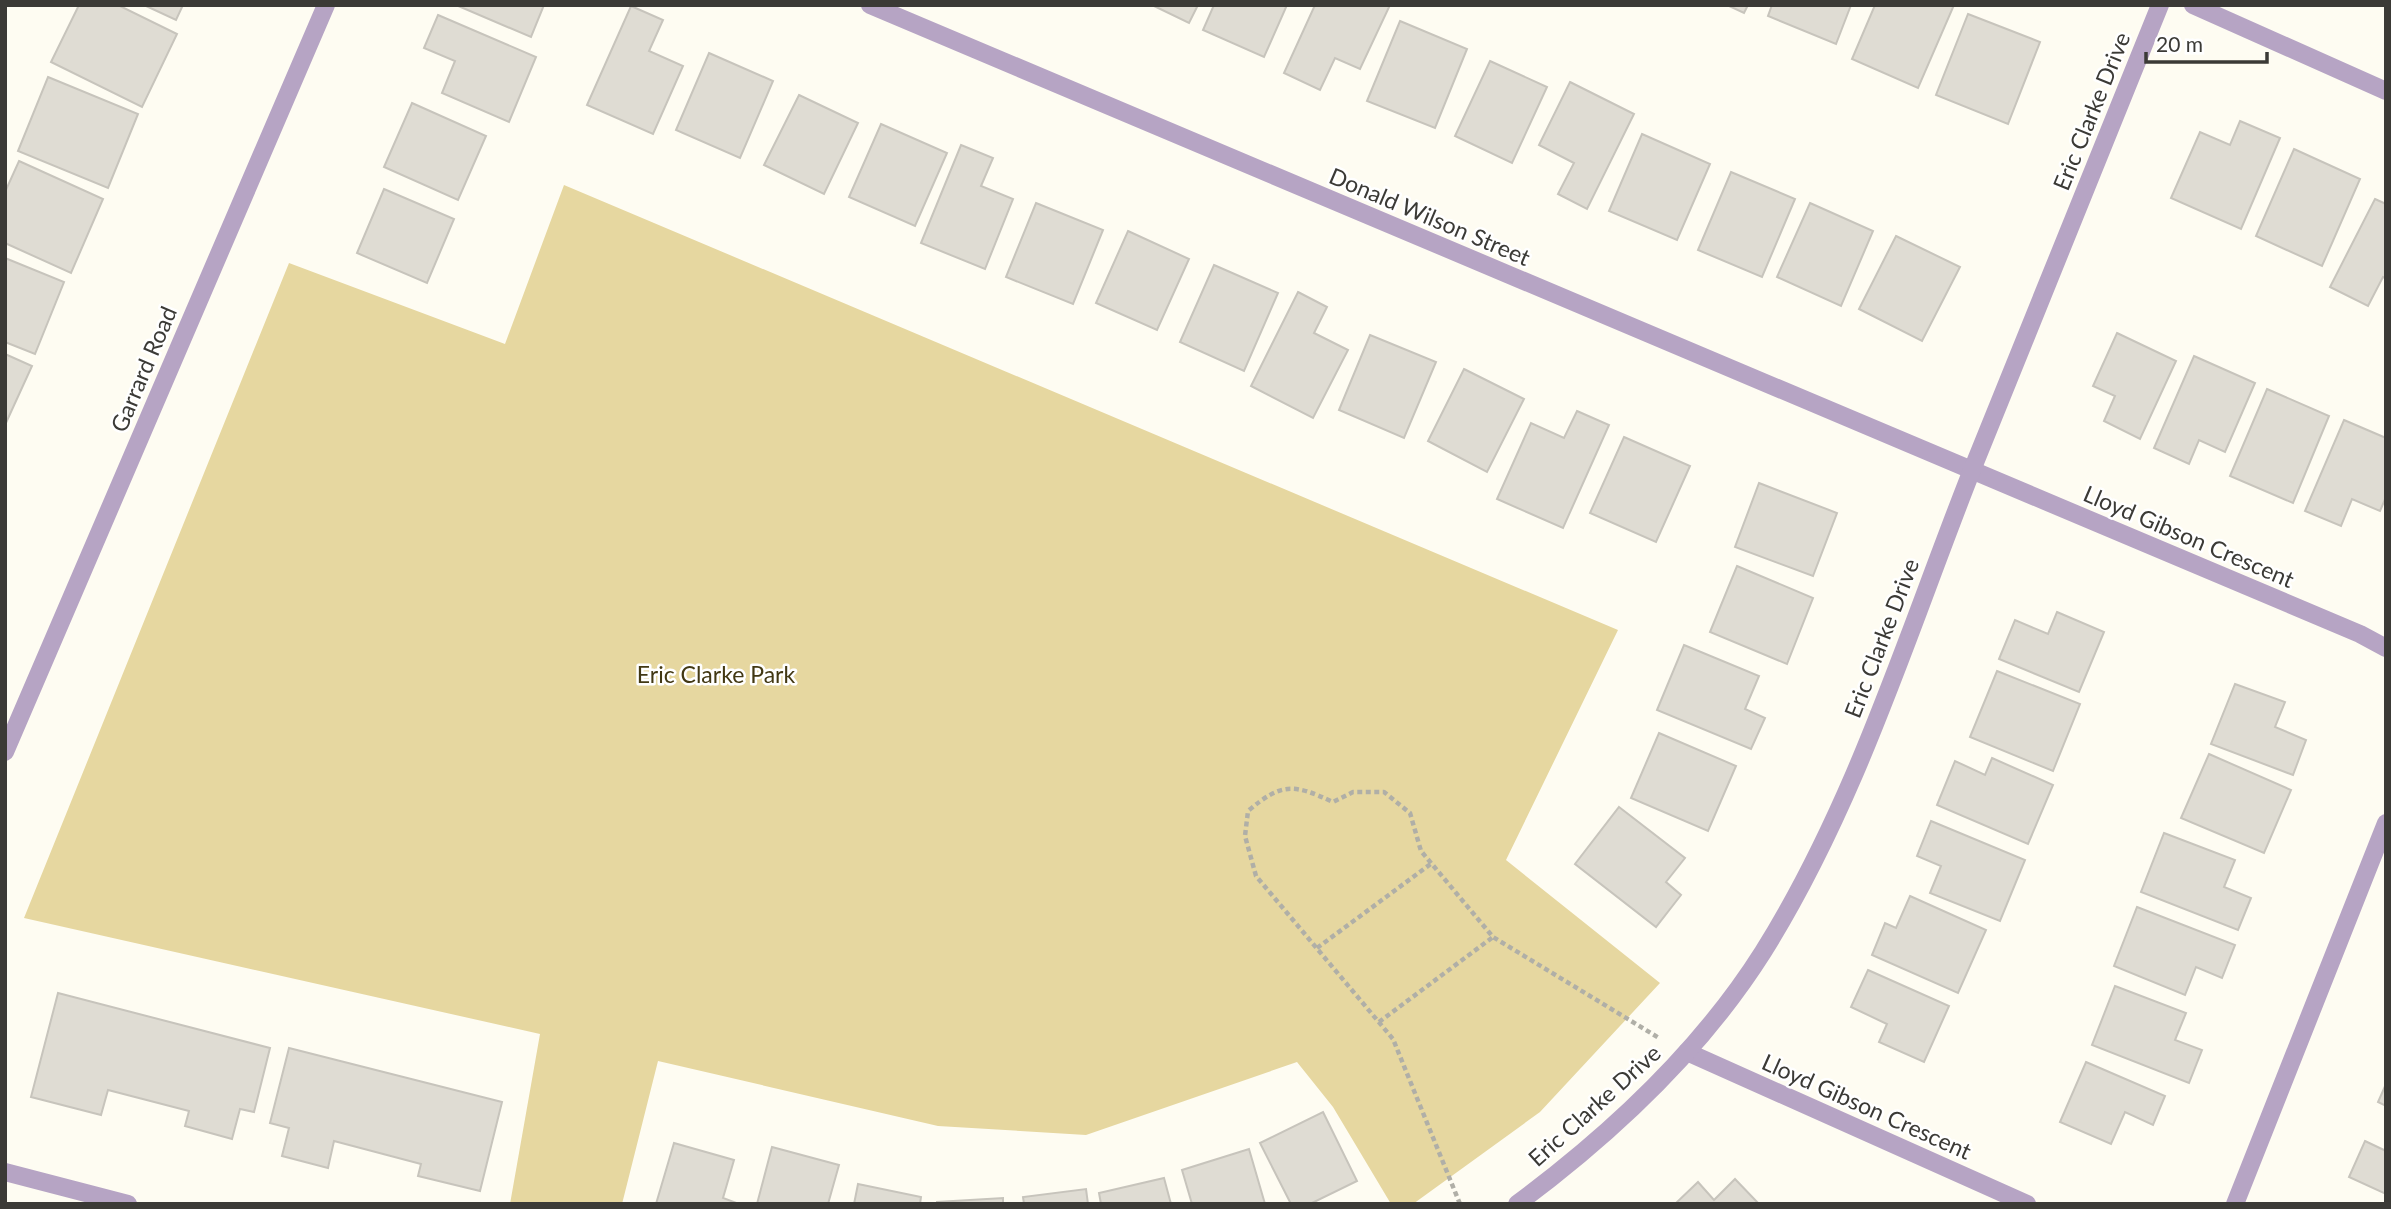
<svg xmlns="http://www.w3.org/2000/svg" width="2391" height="1209" viewBox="0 0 2391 1209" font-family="Lato,sans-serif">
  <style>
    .green { fill: #e6d7a0 }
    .building { fill: #dfdcd3; stroke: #c7c4bc; stroke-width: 2 }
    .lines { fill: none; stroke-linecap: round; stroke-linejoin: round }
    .path { stroke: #b0afa7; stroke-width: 4.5; stroke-dasharray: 5 3.5; stroke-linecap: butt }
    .minor { stroke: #b6a4c4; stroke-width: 18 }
    .labels { text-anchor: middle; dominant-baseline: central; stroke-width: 5; stroke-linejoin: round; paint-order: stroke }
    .street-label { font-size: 23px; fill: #3b3a36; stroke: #fff }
    .park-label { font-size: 23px; fill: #423813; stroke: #fff }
  </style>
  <rect width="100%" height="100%" fill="#fefcf2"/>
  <path class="green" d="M564 185 1618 630 1506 860 1660 983 1540 1112 1413 1204H1391L1333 1107 1297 1062 1086 1135 938 1126 658 1061 622 1204H510L540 1034 24 918 289 263 505 344Z"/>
  <g class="building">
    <path d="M79 5H118L177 34 142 107 51 62Z"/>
    <path d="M144 5H183L176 20Z"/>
    <path d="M456 5H544L531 37Z"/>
    <path d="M1152 5H1198L1189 23Z"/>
    <path d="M1214 5H1287L1264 57 1203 30Z"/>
    <path d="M1315 5H1390L1360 69 1335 58 1320 90 1284 73Z"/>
    <path d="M1727 5H1748L1744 13Z"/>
    <path d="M1772 5H1851L1836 44 1768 16Z"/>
    <path d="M1875 5H1954L1918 88 1852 59Z"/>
    <path d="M631 6 663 20 649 51 683 66 653 134 587 105Z"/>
    <path d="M1968 14 2040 42 2008 124 1936 95Z"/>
    <path d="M438 15 536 57 509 122 442 93 455 61 424 48Z"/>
    <path d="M1400 21 1467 49 1435 128 1367 101Z"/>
    <path d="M709 53 773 81 740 158 676 130Z"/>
    <path d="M1490 61 1547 87 1512 163 1455 136Z"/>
    <path d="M48 77 138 114 108 188 18 151Z"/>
    <path d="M1570 82 1634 114 1587 209 1558 194 1574 163 1539 145Z"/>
    <path d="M799 95 858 123 824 194 764 165Z"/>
    <path d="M412 103 486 136 458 200 384 167Z"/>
    <path d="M2240 121 2280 138 2241 229 2171 198 2200 132 2230 145Z"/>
    <path d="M881 124 947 153 915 226 849 197Z"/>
    <path d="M1642 134 1710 164 1677 240 1609 211Z"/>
    <path d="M961 145 993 158 981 186 1013 199 985 269 921 243Z"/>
    <path d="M2294 149 2360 179 2322 266 2256 236Z"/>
    <path d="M19 161 103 199 71 273 5 243V192Z"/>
    <path d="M1731 172 1795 199 1762 277 1698 250Z"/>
    <path d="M384 189 454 219 427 283 357 253Z"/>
    <path d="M2375 199 2386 204V278L2383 277 2368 306 2330 287Z"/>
    <path d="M1036 203 1103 230 1073 304 1006 277Z"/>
    <path d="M1810 203 1873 231 1841 306 1777 277Z"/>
    <path d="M1128 231 1189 259 1157 330 1096 303Z"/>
    <path d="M1896 236 1960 267 1922 341 1859 309Z"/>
    <path d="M5 258 64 282 35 354 5 342Z"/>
    <path d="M1214 265 1278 293 1244 371 1180 342Z"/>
    <path d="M1298 292 1327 307 1314 333 1348 350 1313 418 1251 386Z"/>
    <path d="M2117 333 2176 361 2140 439 2104 421 2115 396 2093 386Z"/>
    <path d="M1370 335 1436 362 1404 438 1339 410Z"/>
    <path d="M5 354 32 366 5 425Z"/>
    <path d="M2194 356 2255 383 2225 452 2199 440 2189 464 2154 448Z"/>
    <path d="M1464 369 1524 399 1487 472 1428 441Z"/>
    <path d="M2267 389 2329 416 2293 503 2230 476Z"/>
    <path d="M1577 411 1609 425 1563 528 1497 499 1531 423 1564 438Z"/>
    <path d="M2344 420 2386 438V497L2380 511 2352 499 2341 526 2305 511Z"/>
    <path d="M1624 437 1690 466 1656 542 1590 513Z"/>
    <path d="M1759 483 1837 513 1813 576 1735 547Z"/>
    <path d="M1737 566 1813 598 1787 664 1710 632Z"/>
    <path d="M2057 612 2104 632 2079 692 1999 659 2015 620 2048 634Z"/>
    <path d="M1684 645 1759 676 1745 709 1765 718 1751 749 1657 710Z"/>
    <path d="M1997 671 2080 704 2053 771 1970 737Z"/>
    <path d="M2235 684 2285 702 2275 727 2306 740 2293 775 2211 744Z"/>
    <path d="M1659 733 1736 766 1708 831 1631 798Z"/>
    <path d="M2209 754 2291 790 2264 853 2181 818Z"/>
    <path d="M1992 758 2053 785 2028 844 1937 805 1955 761 1985 775Z"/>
    <path d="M1619 807 1685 858 1666 882 1681 895 1656 927 1575 864Z"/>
    <path d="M1931 821 2025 860 2000 921 1930 893 1941 866 1917 856Z"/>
    <path d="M2164 833 2235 860 2224 887 2251 898 2238 930 2141 892Z"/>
    <path d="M1910 896 1986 930 1958 993 1872 955 1885 923 1896 928Z"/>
    <path d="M2137 907 2235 945 2222 978 2196 967 2185 995 2114 966Z"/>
    <path d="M1868 970 1949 1006 1924 1062 1879 1042 1887 1024 1851 1007Z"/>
    <path d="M2115 986 2186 1013 2175 1040 2202 1050 2189 1083 2092 1045Z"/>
    <path d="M58 993 270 1048 254 1112 240 1109 232 1139 185 1126 189 1111 108 1090 101 1115 31 1097Z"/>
    <path d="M289 1048 502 1102 480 1191 418 1176 421 1164 334 1141 328 1168 282 1156 289 1128 270 1123Z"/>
    <path d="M2086 1062 2165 1096 2153 1125 2125 1112 2111 1144 2060 1122Z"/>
    <path d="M2386 1084V1106L2378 1102Z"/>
    <path d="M1323 1112 1357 1181 1310 1204H1291L1260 1143Z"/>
    <path d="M2365 1141 2386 1151V1194L2349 1177Z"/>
    <path d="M674 1143 734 1160 723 1198 739 1204H656Z"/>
    <path d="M772 1147 839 1165 828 1204H757Z"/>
    <path d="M1249 1149 1265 1204H1192L1182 1170Z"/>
    <path d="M1164 1178 1171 1204H1101L1099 1193Z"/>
    <path d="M1735 1179 1759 1204H1675L1698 1182 1714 1200Z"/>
    <path d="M858 1184 921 1197 920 1204H854Z"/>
    <path d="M1086 1189 1088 1204H1024L1023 1197Z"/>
    <path d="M1003 1198V1204H937V1202Z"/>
  </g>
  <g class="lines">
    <g class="path">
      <path d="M1317 948 1432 863"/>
      <path d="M1379 1022 1493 937"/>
      <path d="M1460 1204 1393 1039 1256 876 1245 836 1248 811C1282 782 1294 784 1333 802L1353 792H1384L1410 813 1421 851 1493 937 1659 1038"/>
    </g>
    <g class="minor">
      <path d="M870 5 2360 634 2386 648"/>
      <path d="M2193 5 2386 91"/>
      <path d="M5 752 326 5"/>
      <path d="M1687 1052 2027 1204"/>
      <path d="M5 1172 128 1204"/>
      <path d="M1517 1204C1610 1135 1701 1050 1763 952 1855 805 1907 635 1970 475 2032 318 2097 162 2160 5"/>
      <path d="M2235 1204 2386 823"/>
    </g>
  </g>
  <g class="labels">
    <g class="street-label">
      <text transform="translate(2091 111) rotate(-68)">Eric Clarke Drive</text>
      <text transform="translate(1430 216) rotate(23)">Donald Wilson Street</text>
      <text transform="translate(143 369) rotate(-67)">Garrard Road</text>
      <text transform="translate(2189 536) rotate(23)">Lloyd Gibson Crescent</text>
      <text transform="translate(1881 638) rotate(-69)">Eric Clarke Drive</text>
      <text transform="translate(1594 1105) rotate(-42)">Eric Clarke Drive</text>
      <text transform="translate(1867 1106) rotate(24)">Lloyd Gibson Crescent</text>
    </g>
    <g class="park-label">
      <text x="716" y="674">Eric Clarke Park</text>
    </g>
  </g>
  <rect width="2391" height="1209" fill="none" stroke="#3b3a36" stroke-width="14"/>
  <path d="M2146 52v10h121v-10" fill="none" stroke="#3b3a36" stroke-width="3.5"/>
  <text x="2156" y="52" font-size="21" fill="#3b3a36" stroke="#ffffff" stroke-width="5" paint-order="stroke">20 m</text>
</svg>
